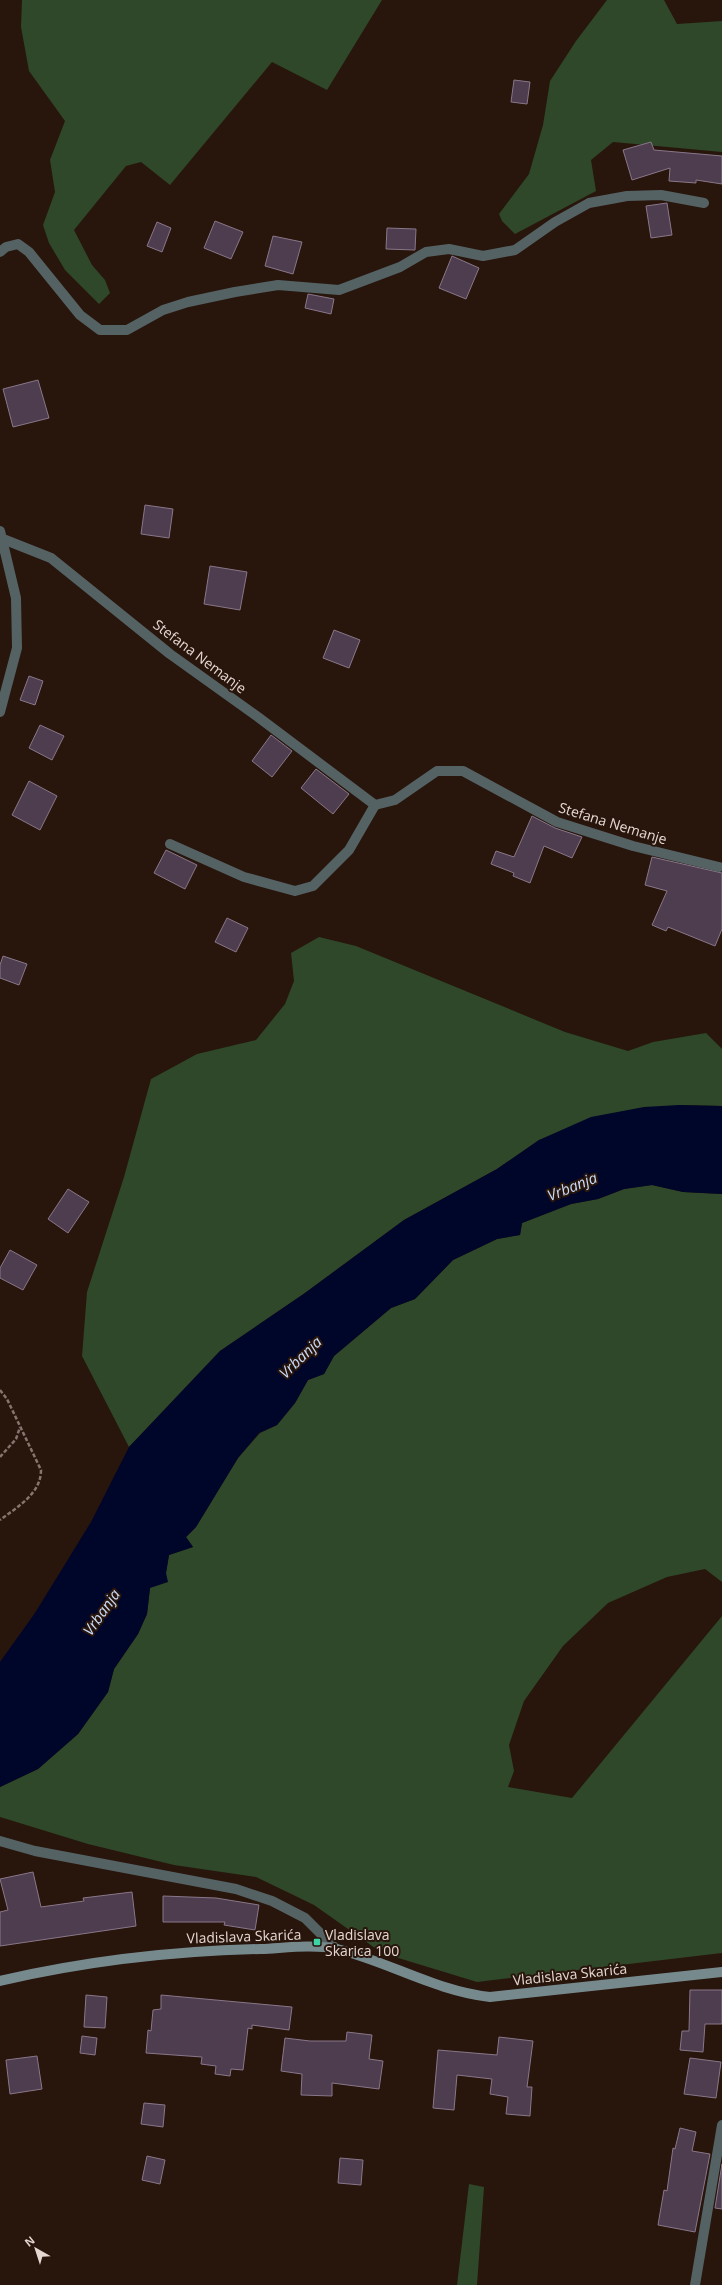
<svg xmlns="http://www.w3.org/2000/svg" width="722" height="2285" viewBox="0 0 722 2285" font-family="'Open Sans',sans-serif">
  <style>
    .green { fill: #2e4829 }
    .water { fill: #00052a }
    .building { fill: #4d3d4e; stroke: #89778a }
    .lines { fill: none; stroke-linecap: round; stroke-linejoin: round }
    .path { stroke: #86756e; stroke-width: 2.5; stroke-dasharray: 4 2; stroke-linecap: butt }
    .lane { stroke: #556264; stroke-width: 10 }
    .street { stroke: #556264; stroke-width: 10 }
    .secondary { stroke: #768a8e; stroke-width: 10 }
    .poi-dot { fill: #3bd4a4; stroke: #28150c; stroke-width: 1.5 }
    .labels { text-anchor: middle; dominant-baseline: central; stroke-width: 4; stroke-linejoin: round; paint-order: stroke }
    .street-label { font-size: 14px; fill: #e5d7d1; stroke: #28150c }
    .poi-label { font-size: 14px; fill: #e5d7d1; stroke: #28150c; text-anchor: start }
    .water-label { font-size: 15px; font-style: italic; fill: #c9dbf8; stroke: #28150c }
  </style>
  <rect width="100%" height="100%" fill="#28150c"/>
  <g class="green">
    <path d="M22 0H382L327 90 272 62 170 185 141 162 126 166 74 230 92 265 105 280 110 293 99 304 65 270 49 243 43 225 55 192 50 160 65 121 29 71 21 27Z"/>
    <path d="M607 0H664L677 24 722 21V152L613 142 591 160 596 191 515 234 502 221 499 214 529 174 543 125 550 81 576 41Z"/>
    <path d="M319 937 356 946 565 1032 628 1051 653 1042 706 1033 722 1049V1106L679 1105 539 1140 497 1169 404 1220 305 1293 220 1351 129 1447 82 1356 87 1292 124 1177 151 1079 197 1054 256 1040 285 1004 294 981 291 953Z"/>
    <path d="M652 1185 683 1192 722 1194V1582L705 1569 667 1577 608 1603 563 1646 524 1701 509 1745 514 1771 508 1787 572 1798 722 1616V1953L477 1982 382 1953 314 1905 256 1877 174 1865 88 1844 0 1817V1787L38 1769 78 1734 108 1692 114 1669 138 1634 147 1614 150 1588 166 1573 169 1555 193 1547 186 1537 196 1527 238 1458 260 1433 277 1425 295 1403 308 1380 324 1374 334 1356 391 1308 415 1299 453 1260 497 1239 520 1235 522 1223 571 1204 598 1199 624 1189Z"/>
    <path d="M469 2184 484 2187 477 2285H457Z"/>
  </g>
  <path class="water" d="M679 1105 722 1106V1194L683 1192 652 1185 624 1189 598 1199 571 1204 522 1223 520 1235 497 1239 453 1260 415 1299 391 1308 334 1356 324 1374 308 1380 295 1403 277 1425 259 1433 238 1458 196 1527 186 1537 193 1547 169 1555 166 1573 168 1582 150 1588 147 1614 138 1634 114 1669 108 1692 78 1734 38 1769 0 1787V1662L35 1613 91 1522 129 1447 220 1351 305 1293 404 1220 497 1169 539 1140 591 1117 644 1107Z"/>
  <g class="building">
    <path d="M514 80 530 82 527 104 511 102Z"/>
    <path d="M651 142 654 150 722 156V184L696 180V183L669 181 670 168 632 180 623 150Z"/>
    <path d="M667 203 672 235 651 238 646 206Z"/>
    <path d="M215 221 243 232 231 259 204 248Z"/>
    <path d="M157 222 171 228 162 252 147 246Z"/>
    <path d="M387 228 416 229 415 250 386 249Z"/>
    <path d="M273 236 302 242 293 274 265 266Z"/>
    <path d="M452 256 479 268 466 299 439 288Z"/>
    <path d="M308 294 334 299 331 314 305 308Z"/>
    <path d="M38 380 49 418 13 427 3 389Z"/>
    <path d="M145 505 173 509 169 538 141 534Z"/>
    <path d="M210 566 247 572 240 610 204 604Z"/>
    <path d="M334 630 360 640 349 668 323 658Z"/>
    <path d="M29 676 43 681 35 705 20 700Z"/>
    <path d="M40 725 64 736 52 760 29 748Z"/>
    <path d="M271 735 292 751 272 777 252 761Z"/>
    <path d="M316 769 349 794 333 814 301 788Z"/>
    <path d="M29 781 57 796 40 830 12 815Z"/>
    <path d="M532 816 555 828 582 837 572 858 544 846 530 883 513 876 514 873 491 864 496 851 514 857Z"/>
    <path d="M166 850 197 865 185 889 154 873Z"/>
    <path d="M652 857 722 873V929L715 946 668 927 666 931 652 925 667 891 645 885Z"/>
    <path d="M227 918 248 928 236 952 215 942Z"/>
    <path d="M3 956 27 964 19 985 0 978V965Z"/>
    <path d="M68 1189 89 1202 68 1233 48 1219Z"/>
    <path d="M10 1250 37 1265 23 1290 0 1278V1268Z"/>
    <path d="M33 1872 41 1907 84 1901 83 1898 132 1892 136 1926 0 1946V1912L8 1910 0 1879Z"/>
    <path d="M163 1896 216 1898 259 1905 255 1930 224 1925 225 1922H163Z"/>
    <path d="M690 1990H722V2024H705L703 2052 680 2050 682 2031H689Z"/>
    <path d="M86 1995 107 1997 105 2028 84 2027Z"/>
    <path d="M161 1995 292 2007 289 2030 252 2025V2029L248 2028 243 2070 231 2069 230 2076 215 2074 216 2066 201 2064 202 2057 146 2053 148 2030 151 2031 153 2010 161 2009Z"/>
    <path d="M347 2032 372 2035 369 2059 383 2061 379 2089 332 2083V2096L301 2095 302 2074 281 2071 285 2038 310 2041H346Z"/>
    <path d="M82 2036 97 2038 95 2055 80 2053Z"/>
    <path d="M499 2037 533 2041 527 2087H532L530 2116 506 2114 508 2097 490 2094 492 2079 457 2075 454 2110 433 2108 438 2050 497 2055Z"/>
    <path d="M37 2056 42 2089 10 2094 6 2060Z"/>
    <path d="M690 2058 721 2062 716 2098 684 2094Z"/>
    <path d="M144 2103 165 2105 163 2127 141 2124Z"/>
    <path d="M680 2128 696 2132 692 2151 710 2154 695 2232 658 2225 664 2190 667 2191 673 2148 675 2149Z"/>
    <path d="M147 2156 165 2160 160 2184 142 2180Z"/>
    <path d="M340 2158 363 2160 361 2185 338 2183Z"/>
    <path d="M722 2164V2209L715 2208Z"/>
  </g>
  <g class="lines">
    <g class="path">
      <path d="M0 1390 7 1399 41 1470C41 1494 17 1507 0 1520"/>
      <path d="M0 1457 16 1439 20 1427"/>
    </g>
    <path class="lane" d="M0 1841 35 1851 236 1889 272 1901 305 1918 336 1949"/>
    <g class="street">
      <path d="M0 252 6 247 18 244 29 252 80 315 100 330H127L163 310 188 302 235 292 278 285 339 290 400 267 426 252 449 249 483 256 515 250 555 222 589 203 627 196 661 195 704 203"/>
      <path d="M0 531 16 598 17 648 0 712"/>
      <path d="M3 539 51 558 170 654 258 717 375 805 395 800 437 771H463L557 822 633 846 719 867"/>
      <path d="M170 844 244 877 295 891 313 886 349 850 375 805"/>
      <path d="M695 2285 722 2125"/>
    </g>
    <path class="secondary" d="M0 1981C86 1961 173 1951 261 1949 285 1948 313 1944 337 1949 389 1962 436 1991 490 1997L722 1972"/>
  </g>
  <rect class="poi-dot" x="313" y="1938" width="8" height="8" rx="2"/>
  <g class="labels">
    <g class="street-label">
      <text transform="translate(200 656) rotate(37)">Stefana Nemanje</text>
      <text transform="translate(613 823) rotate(17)">Stefana Nemanje</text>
      <text transform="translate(244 1936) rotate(-2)">Vladislava Skarića</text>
      <text transform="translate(570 1974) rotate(-6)">Vladislava Skarića</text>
    </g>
    <g class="poi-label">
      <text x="325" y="1934">Vladislava<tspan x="325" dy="16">Skarica 100</tspan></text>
    </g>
    <g class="water-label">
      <text transform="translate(572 1186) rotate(-22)">Vrbanja</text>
      <text transform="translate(300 1357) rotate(-44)">Vrbanja</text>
      <text transform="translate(101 1612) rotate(-55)">Vrbanja</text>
    </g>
  </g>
  <g transform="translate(36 2249) rotate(321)" stroke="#28150c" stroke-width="3" paint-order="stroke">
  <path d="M0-3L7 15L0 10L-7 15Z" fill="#e5d7d1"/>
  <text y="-6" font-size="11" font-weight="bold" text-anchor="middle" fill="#e5d7d1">N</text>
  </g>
</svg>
